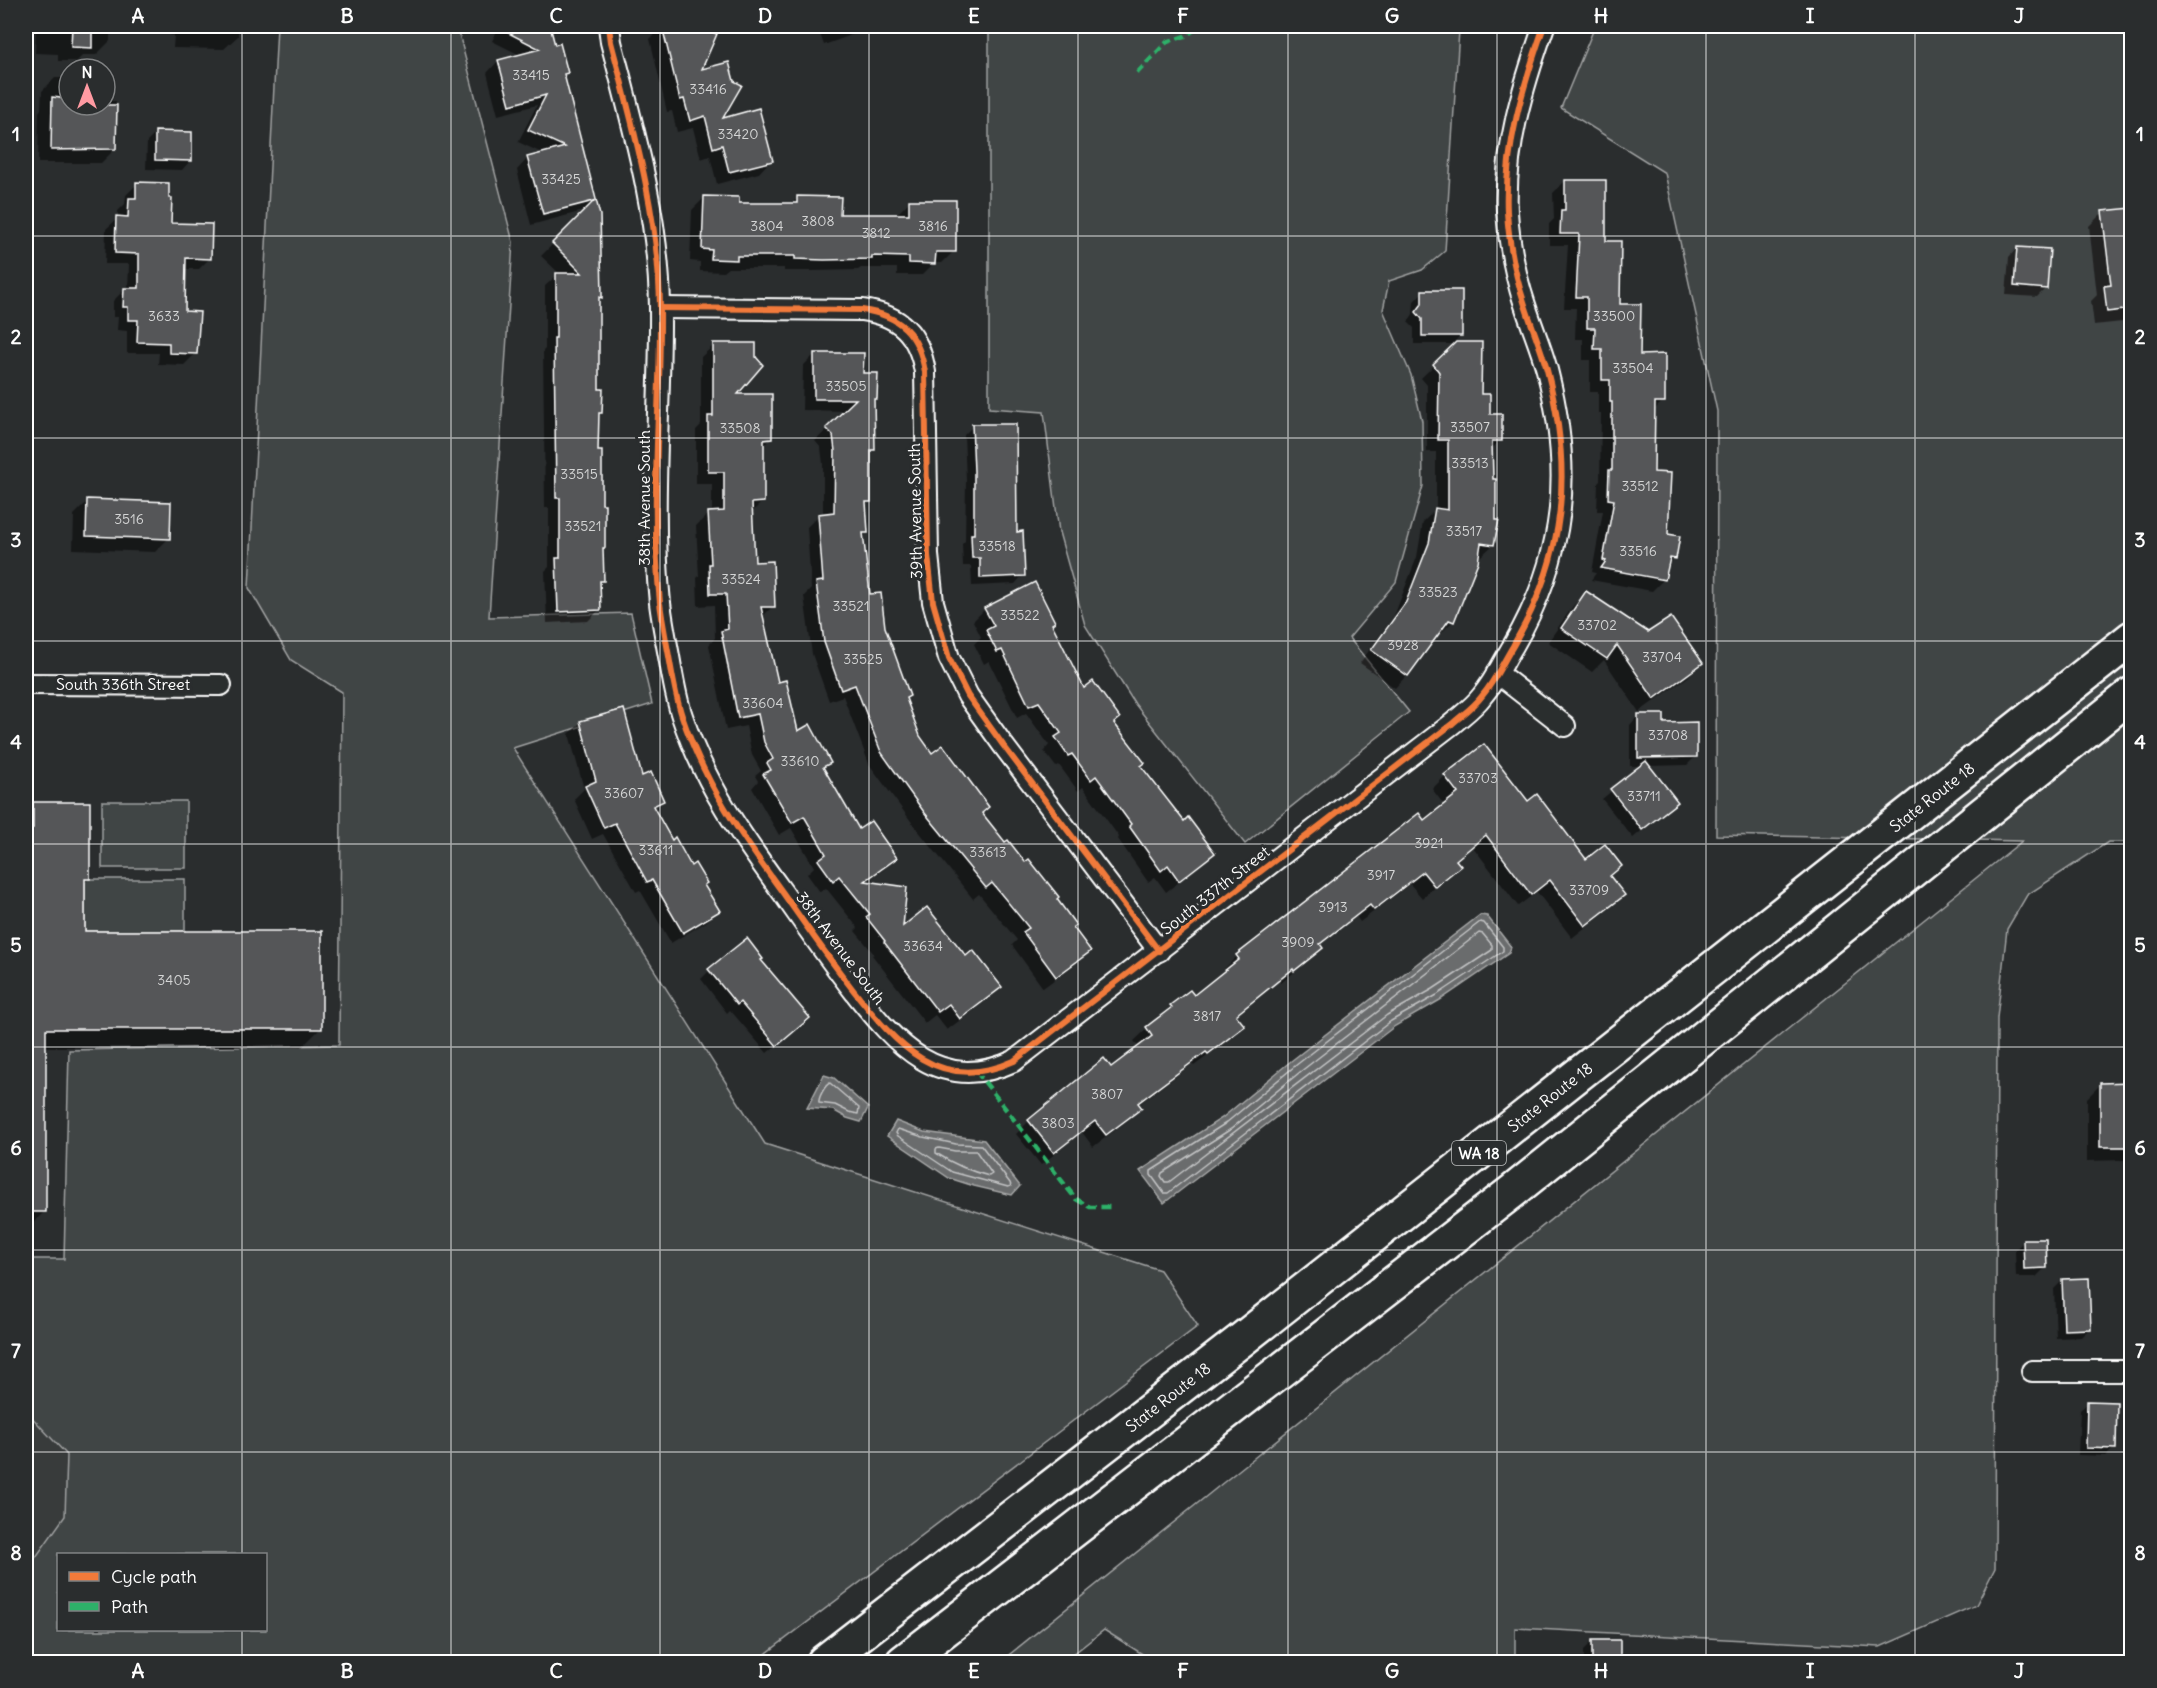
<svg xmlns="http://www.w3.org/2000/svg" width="2157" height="1688" viewBox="0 0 2157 1688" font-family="Delius,sans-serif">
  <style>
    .built { fill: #373a3b }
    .green { fill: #414445; stroke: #a0a2a2; stroke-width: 1.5; fill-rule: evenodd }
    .water { fill: #6a6c6d; stroke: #a6a7a7; stroke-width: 1.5 }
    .shadow { fill: #0007; fill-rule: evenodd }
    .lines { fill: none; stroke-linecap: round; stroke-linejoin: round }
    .shore { stroke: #c3c4c5; stroke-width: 1.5 }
    .building { fill: #555758; stroke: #fff; stroke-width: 1.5 }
    .minor-casing { stroke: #fff; stroke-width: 24 }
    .motorway-casing { stroke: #fff; stroke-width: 38 }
    .minor { stroke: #2a2d2e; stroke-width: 20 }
    .motorway { stroke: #2a2d2e; stroke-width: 33 }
    .quiet { stroke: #2db169; stroke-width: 4.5; stroke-dasharray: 9 4.5; stroke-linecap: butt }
    .cycleway-casing { stroke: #2a2d2e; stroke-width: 10 }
    .cycleway { stroke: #f17a3a; stroke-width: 6 }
    .grid { fill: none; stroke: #fff; stroke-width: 1.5; stroke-opacity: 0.55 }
    .labels { text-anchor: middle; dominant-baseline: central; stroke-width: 6; stroke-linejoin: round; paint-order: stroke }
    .number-label { font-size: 14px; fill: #d4d5d5 }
    .shield { fill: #2a2d2e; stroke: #bfc0c0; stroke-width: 1.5 }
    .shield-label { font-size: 15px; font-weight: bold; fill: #fff }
    .street-label { font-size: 16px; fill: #fff; stroke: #2a2d2e }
    .neatline { fill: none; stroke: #fff; stroke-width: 2 }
    .grid-label { font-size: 20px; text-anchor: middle; font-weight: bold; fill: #fff }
  </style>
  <rect width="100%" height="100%" fill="#2a2d2e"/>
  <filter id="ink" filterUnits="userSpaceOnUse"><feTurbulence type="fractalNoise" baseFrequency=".0167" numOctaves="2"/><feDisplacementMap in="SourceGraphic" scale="12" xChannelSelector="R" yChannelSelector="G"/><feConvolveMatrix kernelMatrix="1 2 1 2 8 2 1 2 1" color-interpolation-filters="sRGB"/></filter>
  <g filter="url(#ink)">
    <path class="built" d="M26 1411 67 1455 65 1516 26 1571Z"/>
    <g class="green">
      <path d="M277 26H457L513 242 489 617 631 613 652 704 513 748 765 1144 1160 1270 1198 1326 755 1662H26V1571L65 1516 67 1455 26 1411V1259H64L69 1050 339 1045 342 692 291 660 249 588ZM58 1554H266V1630H58Z"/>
      <path d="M989 26H1457L1459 30 1445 251 1422 270 1389 281 1383 310 1411 375 1422 421 1423 486 1396 582 1349 638 1409 712 1245 844 1135 704 1085 625 1059 532 1044 412 989 408Z"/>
      <path d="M1595 26H2131V842H2108L2027 895 2007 929 1997 1018 1995 1568 1976 1605 1880 1647 1515 1628V1662H1155L1104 1630 1063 1662H1000L2022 841 1716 835 1717 411 1665 173 1561 108Z"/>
      <rect x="102" y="801" width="84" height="67"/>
      <rect x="85" y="879" width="100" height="52"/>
    </g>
    <g class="water">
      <path d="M1480 915 1487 916 1511 947 1509 953 1440 1000 1395 1026 1164 1203 1140 1171 1222 1118 1291 1061Z"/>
      <path d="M824 1075 834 1078 868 1108 861 1122 847 1118 833 1110 807 1108Z"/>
      <path d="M896 1121 924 1132 984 1140 1020 1186 1012 1195 974 1186 949 1178 887 1136Z"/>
    </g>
    <g class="shadow">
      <path d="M26 26H110V41L96 55H83L77 61H58V54L35 53 36 28 34 27 31 48 26 54Z"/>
      <path d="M171 26H238V36L224 49 173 48 174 35H171Z"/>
      <path d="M496 26H549L554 46 567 72 563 76 598 215 601 297 598 300V390L601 412 597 416V453L604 547 601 550 602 580 599 584V610L588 621 547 623 545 571 549 567V508H545L543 351 545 349V286L557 275H561L541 256 587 210 531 225 517 170 528 158 544 154 518 142 537 105 498 115 487 73 498 61 520 55 492 41 497 31Z"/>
      <path d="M662 26H707L708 32 699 71 720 121 771 160 759 173 717 184 710 156 701 159 693 128 677 132 672 111 667 112 650 39Z"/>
      <path d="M817 26H860L849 36 824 45Z"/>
      <path d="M55 78H69V105H105V101H116L115 149 101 163H38L39 112 41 109 42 91Z"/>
      <path d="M156 133 190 161 182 170 146 169 147 142Z"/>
      <path d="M1565 181 1604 242 1619 306 1639 356 1663 401 1653 411V473L1667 535 1674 558 1666 567 1664 579 1652 591 1591 580 1596 573 1592 572 1603 511H1597L1598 483 1600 481 1601 413H1598V392H1590V360H1583V339H1575L1576 308H1564L1568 245H1549V224L1554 219 1553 193Z"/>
      <path d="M137 184 170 224 210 258 199 269H185L184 312 199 313 196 353 184 365 158 364 159 353H127V331L117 330 118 317H113V301L124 290H128L129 264H105L106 229 118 218V211L125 204 126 195Z"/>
      <path d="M704 198 737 204H791L798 198 839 215 898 216V213L910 201 954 251 942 263H934L922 275H897V268H861L858 270 812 271H784V268H728L723 272 700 271V262L690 261 692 210Z"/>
      <path d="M2103 212 2132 227V321L2094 325 2091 301 2097 295 2089 226Z"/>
      <path d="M2017 248 2046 288 2037 297 2006 295 2009 257Z"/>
      <path d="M1423 292 1461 335 1453 343H1480L1479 395 1500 440 1491 450 1493 545 1480 557 1477 556 1453 621 1440 634 1438 633 1407 675 1395 688 1360 663 1394 616 1417 557 1423 522 1436 509V452H1427V385L1421 378 1456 344H1414V328L1408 322 1413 314 1414 301Z"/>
      <path d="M714 345 754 358 734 396 770 439 763 447 762 502 751 513 754 564 773 606 762 617 776 684 797 733 830 762 822 769 859 832 895 858 883 870 865 882 901 929 965 958 1000 987 987 1000 947 1030 935 1015 925 1023 872 955 874 954 855 931 858 928 826 888 820 892 807 874 814 867 791 828 779 835 752 788 758 781 755 776 761 771 752 755 746 726 726 730 709 645 715 638 714 605 698 606 697 578 699 576 696 526 709 513H712V484H696V430L701 425V357ZM851 893H855L875 919 873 921Z"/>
      <path d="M815 354 862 375 876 399 873 402V449L870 453 869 502 864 507 866 532 862 537 869 596 884 627 905 699 919 737 1005 844 1055 899 1072 927 1089 951 1077 963 1043 988 1012 945 1017 940 979 894 973 899 913 824 869 764 843 696 829 701 812 654 804 596 811 589 807 527 819 515H823V464L821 448 815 441 846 411 802 410 803 366Z"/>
      <path d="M973 426 1023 575 1015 584 972 586 971 566H963L962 544 965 541 966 480 964 435Z"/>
      <path d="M88 501 169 538 155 552 73 549 74 515Z"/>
      <path d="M1586 593 1648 634 1701 663 1688 677 1639 712 1604 660 1592 672 1548 642 1573 606Z"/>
      <path d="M985 609 1051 625 1083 690 1112 724 1140 766 1183 823 1213 852 1201 865 1166 892 1155 877 1148 882 1118 839 1119 837 1083 787 1078 791 1059 765 1056 767 1044 751 1049 745 1026 713 1017 718 989 661 984 664 974 644 981 637 973 621Z"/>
      <path d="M1638 716 1662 724 1696 756 1687 765 1648 766 1676 802 1633 838 1602 799 1642 766H1630V725Z"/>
      <path d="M581 722 662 800 653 809 671 842 703 885 718 911 706 922 671 943 640 890 636 892 603 834 592 839 574 799 584 789 569 734Z"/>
      <path d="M1445 776 1527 803 1585 861 1609 877 1623 895 1610 908 1572 938 1537 892 1518 906 1473 847 1455 861 1459 866 1422 898 1410 884 1360 922 1356 916 1319 946 1321 948 1308 961 1281 983 1279 981 1235 1016 1243 1026 1230 1039 1194 1066 1192 1064 1138 1105 1140 1108 1127 1121 1093 1147 1082 1132 1041 1165 1016 1134 1029 1121 1103 1060 1111 1069 1139 1048 1134 1041 1171 1006 1194 997 1226 971 1224 969 1237 956 1445 806 1432 789Z"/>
      <path d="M34 804 89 879 83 884V932L321 1028 302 1047H44V1212L26 1230V812Z"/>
      <path d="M759 960 799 1026 767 1053 730 1010 727 1013 701 979 709 971Z"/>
      <path d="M2101 1084H2132V1155L2126 1160 2087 1161V1098Z"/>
      <path d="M2024 1241 2045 1268 2036 1277H2016L2015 1250Z"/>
      <path d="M2063 1280 2090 1328 2081 1337 2056 1338 2054 1289Z"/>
      <path d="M2088 1403 2114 1448 2106 1456 2078 1455 2080 1410Z"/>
      <path d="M2132 1518V1557H2128L2127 1522Z"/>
      <path d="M1593 1641H1619L1618 1662H1584V1650Z"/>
    </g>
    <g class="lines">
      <g class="shore">
        <path d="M1480 922 1484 923 1503 947V951L1437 995 1391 1021 1168 1193H1164L1151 1175V1171L1226 1123 1295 1066Z"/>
        <path d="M1479 933 1483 934 1492 945V950L1433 989 1387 1015 1169 1182H1165L1161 1176 1162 1173 1231 1129 1300 1072Z"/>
        <path d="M830 1083 859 1108 858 1114 849 1112 835 1105 819 1103C818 1098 825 1085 830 1083Z"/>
        <path d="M898 1129 923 1137 956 1144 981 1145 1010 1183 1011 1186 1008 1187 952 1172 898 1136 896 1133Z"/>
        <path d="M939 1148 955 1151H976L992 1174 989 1176C969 1171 953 1164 936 1153V1149Z"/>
      </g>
    </g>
    <g class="building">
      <path d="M72 26H92V48L71 47Z"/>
      <path d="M495 26H550L555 45 560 43 568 73 564 74 600 215 602 293V298L599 297V389H603L602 413H599L598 451H602V504H605V548H603L604 581H600L601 610 558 612 556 558H560V498H556L554 338H556V273H582L552 243 594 201 543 214 527 157 565 147 528 130 546 95 510 105 498 60 540 49Z"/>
      <path d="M662 26H708L710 31 717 34 702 69 729 62 734 81 742 85 723 118 759 108 773 161 729 172 722 145 713 148 705 116 690 121 684 99 680 100Z"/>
      <path d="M52 97 69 99V105H117L116 149 51 150Z"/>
      <path d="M155 131 192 132V161L155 160Z"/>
      <path d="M1565 180H1606V241H1621L1620 304H1641L1640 355 1665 354V402H1655L1654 472 1671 473 1668 534 1680 536 1676 559 1670 558 1665 580 1601 568 1606 561 1603 560 1614 500 1608 499 1609 470H1612V402H1610V380H1602V349H1594L1595 328H1587V297H1576L1579 234H1560L1561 210H1565Z"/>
      <path d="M136 182 169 183V198H172L171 223 212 224 211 259 186 258 185 311 200 312 197 354 169 353V343L137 342 138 320H128V307H123L124 288H139V254L115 253 116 216 128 217 129 198H136Z"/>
      <path d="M704 196 739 197V203H797V196L841 197 840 214H909V200H956V252H936L935 264 909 263V257L872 256V259L824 260 795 259V256H737V260L711 259 712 250 702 249Z"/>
      <path d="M2132 208V309L2107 312 2104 286 2111 285 2102 211Z"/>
      <path d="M2017 247 2050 249 2047 289 2014 286Z"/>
      <path d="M1422 290H1462V336H1422V319L1416 312 1422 304Z"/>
      <path d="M1456 342H1482L1481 394H1490V414H1502V441H1492L1493 479H1496V520H1499L1494 545 1481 543 1478 562 1454 622 1449 620 1408 676 1371 650 1406 602 1429 543 1435 508 1448 510V440H1438L1439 372 1433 364Z"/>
      <path d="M713 343H756V357L763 365 738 394H772V439L764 440V502L752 503 755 562 773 561 775 607H761L778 682 786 680 798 731 810 724 831 763 823 767 859 829 871 821 897 858 865 881 907 887 903 926 927 907 966 956 973 950 1002 987 960 1019 949 1004 938 1012 884 942 885 941 866 917 870 914 839 876 833 881 818 860 826 854 804 816 792 823 763 774 771 770 767 763 773 759 764 742 758 714 738 718 721 631 728 629 726 594H710L709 564H711L708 512 724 511V472H708V416H713Z"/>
      <path d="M814 353H864L863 373H878L877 399H874L875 450H871V502H866L868 533H863L870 594 881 593 885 627 910 696 906 698 920 736 932 753 943 745 989 807 982 813 1005 842 1008 840 1025 862 1029 859 1059 897 1057 899 1076 925 1073 927 1091 951 1056 977 1023 932 1029 928 992 883 986 888 924 812 881 752 855 685 841 690 824 642 816 582 823 581 818 514 834 512 835 451 833 435 826 428 856 399H814Z"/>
      <path d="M972 424H1016L1017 532 1023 531 1025 576 980 578V558H972L971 534H974V471Z"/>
      <path d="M87 499 171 502 170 539 86 536Z"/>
      <path d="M1035 582 1055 622 1052 624 1084 688 1093 681 1120 718 1114 723 1145 763 1141 766 1184 821 1188 817 1215 853 1179 881 1168 865 1161 871 1129 826 1131 824 1096 776 1091 780 1072 754 1068 756 1055 737 1061 733 1039 702 1029 706 1002 650 997 652 986 630 994 626 984 608Z"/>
      <path d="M1586 591 1648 632 1671 617 1703 663 1654 699 1617 645 1607 659 1561 628Z"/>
      <path d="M624 709 642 776 651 772 664 801 653 806 672 840 675 837 691 866 695 863 707 883 704 885 720 911 683 933 652 880 647 882 615 823 604 828 585 786 596 781 580 721Z"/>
      <path d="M1638 714H1664V723L1697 722V757L1638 758Z"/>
      <path d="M1484 744 1528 801 1537 794 1586 859 1605 844 1622 866 1610 876 1625 895 1585 926 1550 880 1531 895 1486 835 1456 860 1461 866 1435 887 1423 872 1374 910 1370 905 1320 944 1323 948 1294 971 1293 969 1236 1015 1245 1026 1208 1054 1206 1052 1138 1103 1142 1108 1106 1135 1095 1121 1054 1153 1028 1120 1104 1058 1111 1067 1152 1036 1146 1027 1172 1007 1170 1005 1190 990 1194 995 1239 959 1236 955 1419 813 1424 820 1458 793 1444 775Z"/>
      <path d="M1646 761 1678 802 1642 830 1610 789Z"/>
      <path d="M33 802H90V879H85V931H322V1029H46V1212H26V828H33Z"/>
      <path d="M747 938 763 959 761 960 810 1018 777 1046 740 1002 737 1005 708 969Z"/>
      <path d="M2132 1082V1147H2100V1083Z"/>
      <path d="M2023 1239H2046L2047 1268 2024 1269Z"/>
      <path d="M2089 1278 2091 1329 2064 1330 2062 1279Z"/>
      <path d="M2087 1401 2117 1402 2116 1449 2086 1448Z"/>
      <rect x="1592" y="1640" width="28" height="22"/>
    </g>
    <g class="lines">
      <g class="minor-casing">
        <g id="minor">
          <path d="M609 26 611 42C634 130 659 217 660 308 661 406 650 505 660 603 662 619 665 635 668 651 672 672 675 695 682 716 704 783 742 837 783 893 806 926 829 959 854 991 896 1044 939 1095 1014 1061L1452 724C1462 715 1474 707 1482 696 1495 681 1503 662 1513 646 1566 555 1573 471 1547 370 1541 348 1532 327 1525 305 1515 275 1509 243 1507 212 1504 147 1523 86 1544 26"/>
          <path d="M660 308 862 310C900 315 919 334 925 372L928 555 933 602 949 658 968 696 1003 745 1159 951"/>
          <path d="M1497 673 1565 726"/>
          <path d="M26 684 221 685"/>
          <path d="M2032 1371H2132"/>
        </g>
      </g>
      <g class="motorway-casing">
        <g id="motorway">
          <path d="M824 1662 1240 1341 2132 638"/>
          <path d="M903 1662 1513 1191 2132 694"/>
        </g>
      </g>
      <use href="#minor" class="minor"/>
      <use href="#motorway" class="motorway"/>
      <g class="quiet">
        <path d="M1137 73 1167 42 1185 36 1200 26"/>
        <path d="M976 1071 1076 1199 1090 1207H1110"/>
      </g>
      <g class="cycleway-casing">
        <g id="cycleway">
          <path d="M609 26 611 42C634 130 659 217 660 308 661 406 650 505 660 603 662 619 665 635 668 651 672 672 675 695 682 716 704 783 742 837 783 893 806 926 829 959 854 991 896 1044 939 1095 1014 1061L1452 724C1462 715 1474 707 1482 696 1495 681 1503 662 1513 646 1566 555 1573 471 1547 370 1541 348 1532 327 1525 305 1515 275 1509 243 1507 212 1504 147 1523 86 1544 26"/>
          <path d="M660 308 862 310C900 315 919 334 925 372L928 555 933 602 949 658 968 696 1003 745 1159 951"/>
        </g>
      </g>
      <use href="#cycleway" class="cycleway"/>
    </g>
  </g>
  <path class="grid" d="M242 26V1554M451 26V1662M660 26V1662M869 26V1662M1078 26V1662M1288 26V1662M1497 26V1662M1706 26V1662M1915 26V1662M26 236H2132M26 438H2132M26 641H2132M26 844H2132M26 1047H2132M26 1250H2132M26 1452H2132M242 1630V1662"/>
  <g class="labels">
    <g class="number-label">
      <text x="531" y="75">33415</text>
      <text x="708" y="89">33416</text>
      <text x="738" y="134">33420</text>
      <text x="561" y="179">33425</text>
      <text x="818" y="221">3808</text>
      <text x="767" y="226">3804</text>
      <text x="933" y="226">3816</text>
      <text x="876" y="233">3812</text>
      <text x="164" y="316">3633</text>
      <text x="1614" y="316">33500</text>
      <text x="1633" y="368">33504</text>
      <text x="846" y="386">33505</text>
      <text x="1470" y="427">33507</text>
      <text x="740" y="428">33508</text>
      <text x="1470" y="463">33513</text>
      <text x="579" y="474">33515</text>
      <text x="1640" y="486">33512</text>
      <text x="129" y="519">3516</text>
      <text x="583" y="526">33521</text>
      <text x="1464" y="531">33517</text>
      <text x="997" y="546">33518</text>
      <text x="1638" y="551">33516</text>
      <text x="741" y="579">33524</text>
      <text x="1438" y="592">33523</text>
      <text x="851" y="606">33521</text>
      <text x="1020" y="615">33522</text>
      <text x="1597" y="625">33702</text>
      <text x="1403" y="645">3928</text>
      <text x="1662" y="657">33704</text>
      <text x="863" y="659">33525</text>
      <text x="763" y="703">33604</text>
      <text x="1668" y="735">33708</text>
      <text x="800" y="761">33610</text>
      <text x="1478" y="778">33703</text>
      <text x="624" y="793">33607</text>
      <text x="1644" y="796">33711</text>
      <text x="1429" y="843">3921</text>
      <text x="656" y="850">33611</text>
      <text x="988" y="852">33613</text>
      <text x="1381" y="875">3917</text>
      <text x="1589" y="890">33709</text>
      <text x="1333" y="907">3913</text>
      <text x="1298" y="942">3909</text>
      <text x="923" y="946">33634</text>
      <text x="174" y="980">3405</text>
      <text x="1207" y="1016">3817</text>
      <text x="1107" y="1094">3807</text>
      <text x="1058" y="1123">3803</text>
    </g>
    <rect class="shield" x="1452" y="1141" width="54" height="24" rx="4.5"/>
    <g class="shield-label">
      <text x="1479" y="1153">WA 18</text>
    </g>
    <g class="street-label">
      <text transform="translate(644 498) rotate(-90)">38th Avenue South</text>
      <text transform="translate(915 511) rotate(-91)">39th Avenue South</text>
      <text x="123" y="684">South 336th Street</text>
      <text transform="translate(1932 797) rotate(-38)">State Route 18</text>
      <text transform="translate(1215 890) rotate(-38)">South 337th Street</text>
      <text transform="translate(841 948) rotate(53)">38th Avenue South</text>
      <text transform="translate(1550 1097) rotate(-38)">State Route 18</text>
      <text transform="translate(1168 1397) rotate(-38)">State Route 18</text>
    </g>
  </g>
  <rect width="2157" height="1688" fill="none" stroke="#2a2d2e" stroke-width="66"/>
  <rect x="57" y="1553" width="210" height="78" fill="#2a2d2e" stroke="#7f8182" stroke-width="1.5"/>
  <rect x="69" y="1572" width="30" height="9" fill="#f17a3a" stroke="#7f8182" stroke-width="1.5"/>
  <text x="111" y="1583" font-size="18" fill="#ffffff">Cycle path</text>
  <rect x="69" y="1602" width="30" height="9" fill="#2db169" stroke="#7f8182" stroke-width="1.5"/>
  <text x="111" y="1613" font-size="18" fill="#ffffff">Path</text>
  <g transform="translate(87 87)"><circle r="28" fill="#2a2d2e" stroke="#7f8182" stroke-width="1.5"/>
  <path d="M0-4.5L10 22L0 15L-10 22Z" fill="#ff9aa2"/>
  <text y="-9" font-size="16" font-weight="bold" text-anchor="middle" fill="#ffffff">N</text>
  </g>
  <rect x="33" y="33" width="2091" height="1622" class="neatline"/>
  <g class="grid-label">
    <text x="138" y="23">A</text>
    <text x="347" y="23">B</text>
    <text x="556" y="23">C</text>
    <text x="765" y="23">D</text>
    <text x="974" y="23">E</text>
    <text x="1183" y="23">F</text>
    <text x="1392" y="23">G</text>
    <text x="1601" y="23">H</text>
    <text x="1810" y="23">I</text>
    <text x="2019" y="23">J</text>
    <text x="16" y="141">1</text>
    <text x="2140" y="141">1</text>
    <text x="16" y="344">2</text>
    <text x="2140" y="344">2</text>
    <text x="16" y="547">3</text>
    <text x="2140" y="547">3</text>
    <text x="16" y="749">4</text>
    <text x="2140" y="749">4</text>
    <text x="16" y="952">5</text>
    <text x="2140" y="952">5</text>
    <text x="16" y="1155">6</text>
    <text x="2140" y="1155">6</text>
    <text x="16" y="1358">7</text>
    <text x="2140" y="1358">7</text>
    <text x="16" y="1560">8</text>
    <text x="2140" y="1560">8</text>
    <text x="138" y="1678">A</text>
    <text x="347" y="1678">B</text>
    <text x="556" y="1678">C</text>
    <text x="765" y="1678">D</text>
    <text x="974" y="1678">E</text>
    <text x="1183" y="1678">F</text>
    <text x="1392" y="1678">G</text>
    <text x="1601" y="1678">H</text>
    <text x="1810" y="1678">I</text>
    <text x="2019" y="1678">J</text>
  </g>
</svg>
